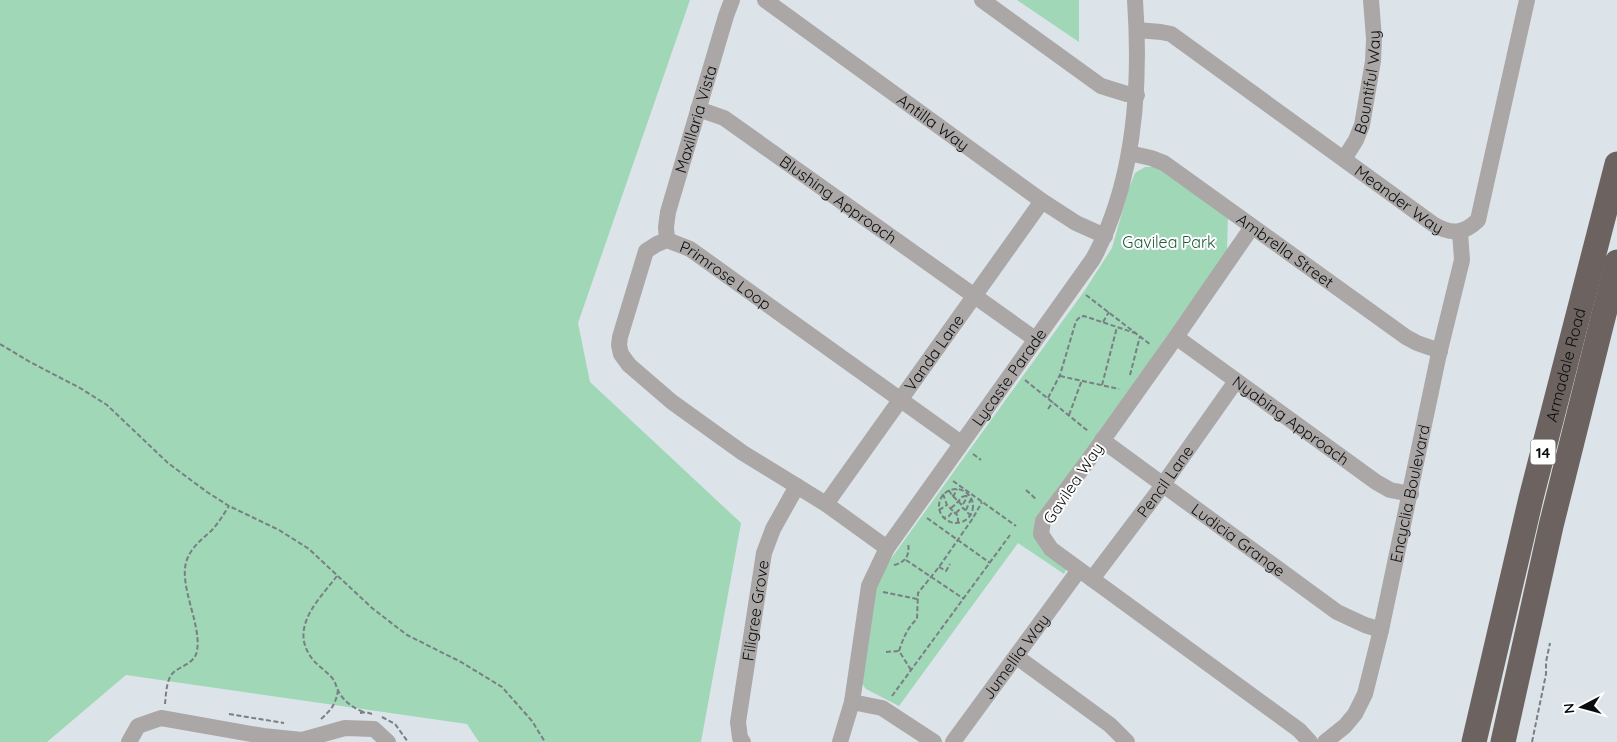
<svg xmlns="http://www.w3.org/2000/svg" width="1617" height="742" viewBox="0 0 1617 742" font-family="Quicksand,sans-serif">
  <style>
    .green { fill: #9fd7b7 }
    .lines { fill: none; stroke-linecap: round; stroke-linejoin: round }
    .path { stroke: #797f83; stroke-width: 2; stroke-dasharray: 5 2.5; stroke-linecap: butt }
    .minor { stroke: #aba7a6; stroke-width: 16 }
    .highway { stroke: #6c6360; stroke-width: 25 }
    .labels { text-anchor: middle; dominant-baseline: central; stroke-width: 4; stroke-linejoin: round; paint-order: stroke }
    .shield { fill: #fff; stroke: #545657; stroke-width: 1 }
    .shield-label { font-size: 15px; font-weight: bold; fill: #0a0d0f }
    .street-label { font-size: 16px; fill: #0a0d0f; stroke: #fff }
    .park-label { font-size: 16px; fill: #23593f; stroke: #fff }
  </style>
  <rect width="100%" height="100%" fill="#dce4ea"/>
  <g class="green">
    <path d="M0 0H690L578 323 590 382 741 523 701 742H479L467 724 126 675 47 742H0Z"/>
    <path d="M1017 0H1079V42Z"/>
    <path d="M1145 167H1163L1228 213 1227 251 1036 522 1067 568 1064 574 1018 543 899 706 866 689 860 681 872 602 880 574 1085 290 1112 248 1129 188 1135 173Z"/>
  </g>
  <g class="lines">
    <g class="path">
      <path d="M1086 295 1151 345"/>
      <path d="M1103 322 1109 312"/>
      <path d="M0 344 30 362 80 388 107 405 168 463 207 492 229 506 279 530 309 549 372 608 407 635 461 662 502 687 532 721 545 742"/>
      <path d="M1130 375 1140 336"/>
      <path d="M1060 376 1119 389"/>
      <path d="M1025 380 1088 431"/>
      <path d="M1102 385 1117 327"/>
      <path d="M1048 398 1060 375 1076 321 1080 317 1084 316 1135 333"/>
      <path d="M1048 409 1053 402"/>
      <path d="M1069 415 1082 380"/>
      <path d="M973 454 981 460"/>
      <path d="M953 481 1016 526"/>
      <circle cx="956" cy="506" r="17"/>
      <path d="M949 490C952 498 961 501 963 508"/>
      <path d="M1026 490 1037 500"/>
      <path d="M943 494 947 505 953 511 949 516 944 518"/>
      <path d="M952 496 954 495 957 489"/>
      <path d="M963 504 965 501 967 495"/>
      <path d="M951 508 956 504 962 497 968 495"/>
      <path d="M939 510 947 505"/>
      <path d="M966 510 971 499"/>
      <path d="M954 512 958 516V523"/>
      <path d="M956 513 960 509 963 508 973 518"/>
      <path d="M927 518 990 563"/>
      <path d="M906 560 964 599"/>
      <path d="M894 565C906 562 910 555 908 543"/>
      <path d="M939 567 946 571 950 564"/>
      <path d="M337 576C321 597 291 625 309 654 315 665 326 670 333 679 336 683 336 687 338 690 342 700 354 709 364 712"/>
      <path d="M883 592 917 599"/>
      <path d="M886 652 899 651"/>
      <path d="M911 670 899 651C903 639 907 628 917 619L918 593 939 567 973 518 982 502"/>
      <path d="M892 696 1010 535"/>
      <path d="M165 704C166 695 166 682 172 674 180 665 194 665 197 651 202 623 176 582 188 557 193 546 202 539 211 531 218 524 223 515 229 506"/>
      <path d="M360 713 366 712 372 714"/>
      <path d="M229 714 284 723"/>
      <path d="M382 717 395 724 408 742"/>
      <path d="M321 719C331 710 336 704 338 690"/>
      <path d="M1532 742 1546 674V662L1550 643"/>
    </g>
    <g class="minor">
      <path id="s1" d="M765 0 1042 201 1076 223 1105 236"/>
      <path d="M982 0 1101 86 1127 94 1137 95"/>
      <path id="s2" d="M1137 30 1161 32 1171 34 1433 224C1451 235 1464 234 1478 220L1527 0"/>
      <path id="s3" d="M698 109 724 118 1035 339"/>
      <path id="s4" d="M1129 153 1151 158 1164 163 1406 337 1417 343 1440 351"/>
      <path id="s5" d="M1344 159 1356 140 1362 125 1373 61 1374 39 1371 0"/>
      <path d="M1252 227 1176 337 1090 458 1043 521 1041 534 1051 549 1299 730 1310 742"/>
      <path id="s6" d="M667 240 666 227 668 212 726 16 732 0"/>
      <path id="s7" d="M1176 337 1376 482 1390 490 1411 494"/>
      <path id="s8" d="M1102 440 1337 612 1365 625 1381 630"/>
      <path id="s9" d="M826 504 1042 201"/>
      <path id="s10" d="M887 548 826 504 743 453 672 402 629 365 621 354 619 345 620 337 646 251 657 244 667 240 690 249 961 443"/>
      <path id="s11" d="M1092 579 1157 493 1236 381"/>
      <path d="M1017 657 1110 725 1127 742"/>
      <path d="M852 702 882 708 934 742"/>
      <path d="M129 742 138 726 161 718 263 736 302 740 345 728 374 729 388 742"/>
      <path id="s12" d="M743 742 740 738 738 722 764 553 773 529 797 486"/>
      <path id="s13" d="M840 742 852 702 869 586 887 548 1093 259C1135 182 1141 86 1135 0"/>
      <path id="s14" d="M953 742 1079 570"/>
      <path id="s15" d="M1325 742 1345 726 1355 714 1365 694 1381 630 1438 358 1462 260 1460 232"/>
    </g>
    <g class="highway">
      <path id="s16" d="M1474 742 1531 498 1617 164"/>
      <path d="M1503 742 1551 526 1617 262"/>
    </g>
  </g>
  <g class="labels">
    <rect class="shield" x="1530.5" y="439.5" width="25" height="25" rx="4"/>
    <g class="shield-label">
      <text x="1543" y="452">14</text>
    </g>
    <g class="street-label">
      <text stroke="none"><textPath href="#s5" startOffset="82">Bountiful Way</textPath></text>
      <text stroke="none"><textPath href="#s6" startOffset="125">Maxillaria Vista</textPath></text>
      <text stroke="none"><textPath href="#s1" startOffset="208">Antilla Way</textPath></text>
      <text stroke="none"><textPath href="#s2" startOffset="316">Meander Way</textPath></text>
      <text stroke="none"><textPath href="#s3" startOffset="168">Blushing Approach</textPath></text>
      <text stroke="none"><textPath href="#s4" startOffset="186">Ambrella Street</textPath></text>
      <text stroke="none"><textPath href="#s10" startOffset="530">Primrose Loop</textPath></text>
      <text stroke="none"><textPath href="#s9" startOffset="186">Vanda Lane</textPath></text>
      <text stroke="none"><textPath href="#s16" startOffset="388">Armadale Road</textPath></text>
      <text stroke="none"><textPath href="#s13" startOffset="411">Lycaste Parade</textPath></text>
      <text stroke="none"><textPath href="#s7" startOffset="142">Nyabing Approach</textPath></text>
      <text stroke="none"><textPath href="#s11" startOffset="122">Pencil Lane</textPath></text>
      <text transform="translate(1073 483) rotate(-56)">Gavilea Way</text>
      <text stroke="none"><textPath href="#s15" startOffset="269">Encyclia Boulevard</textPath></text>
      <text stroke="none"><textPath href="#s8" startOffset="169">Ludicia Grange</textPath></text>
      <text stroke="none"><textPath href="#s12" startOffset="134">Filigree Grove</textPath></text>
      <text stroke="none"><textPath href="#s14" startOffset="106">Jumellia Way</textPath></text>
    </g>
    <g class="park-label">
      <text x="1169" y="242">Gavilea Park</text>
    </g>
  </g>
  <g transform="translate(1582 707) rotate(264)" stroke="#ffffff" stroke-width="4" paint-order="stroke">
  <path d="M0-4L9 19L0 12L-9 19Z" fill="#0a0d0f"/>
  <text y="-8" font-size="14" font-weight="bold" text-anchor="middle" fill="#0a0d0f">N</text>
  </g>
</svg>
